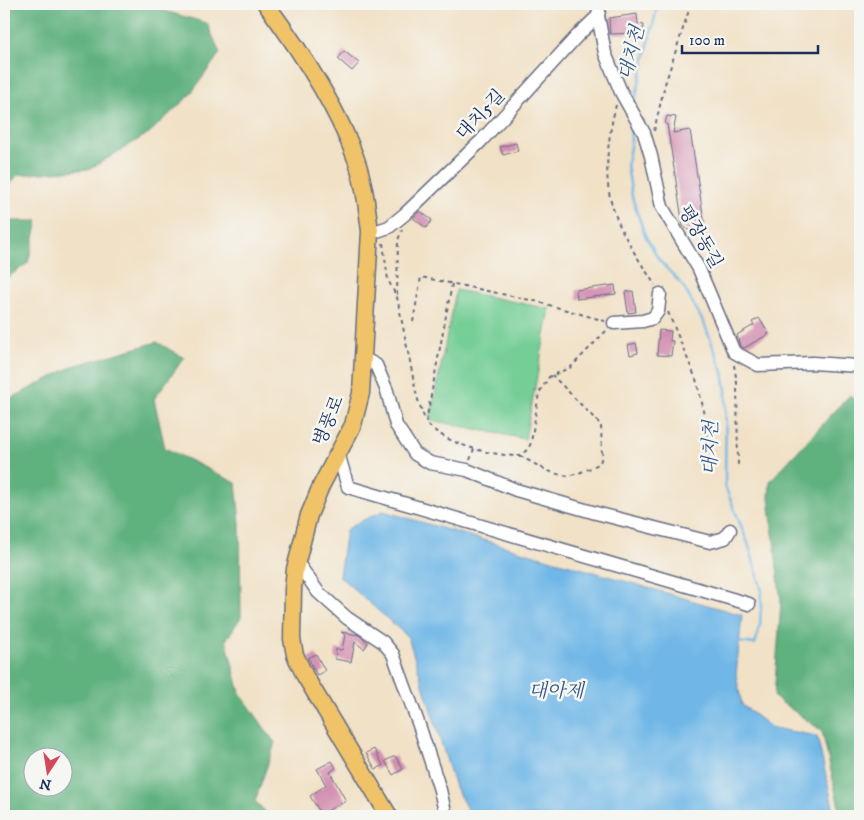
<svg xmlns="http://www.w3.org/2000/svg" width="864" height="820" viewBox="0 0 864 820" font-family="'IM FELL DW Pica','Noto Serif KR',serif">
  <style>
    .green { fill: #74ce95; stroke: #487e7a }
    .forest { fill: #5fb17e; stroke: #3d706e; fill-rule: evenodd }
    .water { fill: #70b7e7; stroke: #4673a2 }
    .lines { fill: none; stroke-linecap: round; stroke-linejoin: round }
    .stream { stroke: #70b7e7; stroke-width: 2.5 }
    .building { fill: #d38eb1 }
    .minor-casing { stroke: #666d82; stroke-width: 15 }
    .major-casing { stroke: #666d82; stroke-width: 19 }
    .path { stroke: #666d82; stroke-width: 2; stroke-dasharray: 4 4; stroke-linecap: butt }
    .minor { stroke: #fff; stroke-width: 12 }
    .major { stroke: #f0c369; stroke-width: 16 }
    .labels { text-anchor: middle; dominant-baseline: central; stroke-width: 5; stroke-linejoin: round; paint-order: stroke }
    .street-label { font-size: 18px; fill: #1b2f5e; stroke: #f6f6f2 }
    .water-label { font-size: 19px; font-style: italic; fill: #355887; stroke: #f6f6f2 }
  </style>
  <rect width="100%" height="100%" fill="#f6f6f2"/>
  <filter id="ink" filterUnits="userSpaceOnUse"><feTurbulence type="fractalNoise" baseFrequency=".02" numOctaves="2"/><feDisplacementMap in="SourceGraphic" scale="10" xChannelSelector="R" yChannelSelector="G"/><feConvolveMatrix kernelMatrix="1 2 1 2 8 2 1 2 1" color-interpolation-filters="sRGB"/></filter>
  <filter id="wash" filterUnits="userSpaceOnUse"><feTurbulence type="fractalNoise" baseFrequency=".0096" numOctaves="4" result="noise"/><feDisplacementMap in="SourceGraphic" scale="20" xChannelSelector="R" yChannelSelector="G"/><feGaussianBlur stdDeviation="1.12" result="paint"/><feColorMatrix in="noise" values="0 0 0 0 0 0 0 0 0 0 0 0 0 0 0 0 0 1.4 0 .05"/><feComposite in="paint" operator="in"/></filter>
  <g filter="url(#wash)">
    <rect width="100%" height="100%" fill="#f1e1c6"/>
    <path class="green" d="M456 290 550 309 525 439 430 420Z"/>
    <g class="forest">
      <path d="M4 4H149L150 7 207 23 220 53 190 95 149 133 90 169 17 175 4 194Z"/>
      <path d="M4 221H38L28 263 4 280Z"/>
      <path d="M157 342 184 358 154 399 165 448 236 483 240 523 241 617 226 640 240 693 275 743 255 801 270 816H4V402L73 366ZM32 758H62V788H32Z"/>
      <path d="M850 395 860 405V816H841L822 731 774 697 781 602 769 498 770 481Z"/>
    </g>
    <path class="water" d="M383 511 742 615 736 675 742 705 772 728 817 736 835 816H471L455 787 408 637 339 576 346 530 357 523Z"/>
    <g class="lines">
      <g class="stream">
        <path d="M634 104 658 4"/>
        <path d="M630 119 631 141 627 164 632 197 638 215 645 235 659 260 683 286 704 323 723 372 726 391 725 486 749 546 762 591 760 626 755 644 738 642"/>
      </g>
    </g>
    <g id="blocks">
      <g class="building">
        <path d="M637 14 638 24 644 25 643 33 610 34 609 18Z"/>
        <path d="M344 51 359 63 352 71 338 59Z"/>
        <path d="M667 116 676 117 673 133 690 130 706 234 696 236 683 226 667 124H665Z"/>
        <path d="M516 143 518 151 503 155 500 147Z"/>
        <path d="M420 211 432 220 426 228 413 218Z"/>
        <path d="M615 285 616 294 577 299 576 290Z"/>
        <path d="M633 291 636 312 628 313 625 292Z"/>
        <path d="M759 318 769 334 744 348 740 346 737 335 754 325 752 322Z"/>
        <path d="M659 330 671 331 670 341H673L671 356 657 355Z"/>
        <path d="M636 343 638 353 630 355 628 345Z"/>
        <path d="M341 632 359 635 368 643 364 649 355 642 351 662 335 659 336 649 342 650 345 635Z"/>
        <path d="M316 654 325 671 317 675 308 658Z"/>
        <path d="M374 749 383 765 376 770 366 753Z"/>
        <path d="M395 756 403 769 393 775 385 761Z"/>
        <path d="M332 761 336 768 330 772 346 801 321 814 310 796 326 785 317 769Z"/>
      </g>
    </g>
  </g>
  <g filter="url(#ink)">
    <use href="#blocks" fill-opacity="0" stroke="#666d82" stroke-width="1"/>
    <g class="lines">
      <g class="minor-casing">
        <g id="minor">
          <path d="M598 16 605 53 621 92 644 133 651 156 662 207 699 269 734 352 758 365 813 363 858 366 860 368"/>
          <path d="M370 231H377L389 227 405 214 481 141 578 35 598 16 600 4"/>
          <path d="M614 323 643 321 653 318 658 311 660 294"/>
          <path d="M363 358 376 365 387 391 396 425 415 454 430 463 467 470 516 490 596 513 710 542 725 538 730 530"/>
          <path d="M338 453 348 487 749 604"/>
          <path d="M297 562 318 592 347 618 383 642 393 654 420 728 440 790 446 816"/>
        </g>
      </g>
      <g class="major-casing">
        <path id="major" d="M266 4C300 50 336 105 356 159 364 182 367 207 370 231L361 393 353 425 321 486 309 515 295 569 293 589 292 639 295 655 305 676 389 816"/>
      </g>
      <g class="path">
        <path d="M616 105C608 136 602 180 614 211 622 236 641 263 655 285"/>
        <path d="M654 131 665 84 691 4"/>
        <path d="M383 243 388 280 397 297 417 397 425 420"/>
        <path d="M452 284 426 422C443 444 493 456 520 456L528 449 531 443 539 393 549 377 571 367 606 331"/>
        <path d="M397 295 398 240 402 230"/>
        <path d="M668 312 696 379 705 415 710 466"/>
        <path d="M413 322 421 277 535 301 605 321"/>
        <path d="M734 365 737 383 738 467"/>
        <path d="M520 456C534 463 555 478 571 475 581 473 591 468 600 463L602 456 601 425 552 375"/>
        <path d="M470 460 474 449"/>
      </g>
      <use href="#minor" class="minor"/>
      <use href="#major" class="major"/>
    </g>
  </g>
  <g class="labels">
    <g class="street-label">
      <text transform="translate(481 115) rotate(-47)">대치5길</text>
      <text transform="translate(700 237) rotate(60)">평장동길</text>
      <text transform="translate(329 421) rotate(-68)">병풍로</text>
    </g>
    <g class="water-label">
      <text transform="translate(632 53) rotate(-76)">대치천</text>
      <text transform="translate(711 448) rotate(-89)">대치천</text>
      <text x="556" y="691">대아제</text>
    </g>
  </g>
  <rect width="864" height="820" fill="none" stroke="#f6f6f2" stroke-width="20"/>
  <g transform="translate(48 772) rotate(192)"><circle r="24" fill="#f6f6f2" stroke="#9ea6b7"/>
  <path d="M0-4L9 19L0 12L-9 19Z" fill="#d1495b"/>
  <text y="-8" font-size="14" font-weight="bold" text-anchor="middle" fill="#1b2f5e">N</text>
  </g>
  <path d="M682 45v8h136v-8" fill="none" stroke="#1b2f5e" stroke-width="2.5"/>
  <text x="689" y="45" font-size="15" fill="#1b2f5e" stroke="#f6f6f2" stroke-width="4" paint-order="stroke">100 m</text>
</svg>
